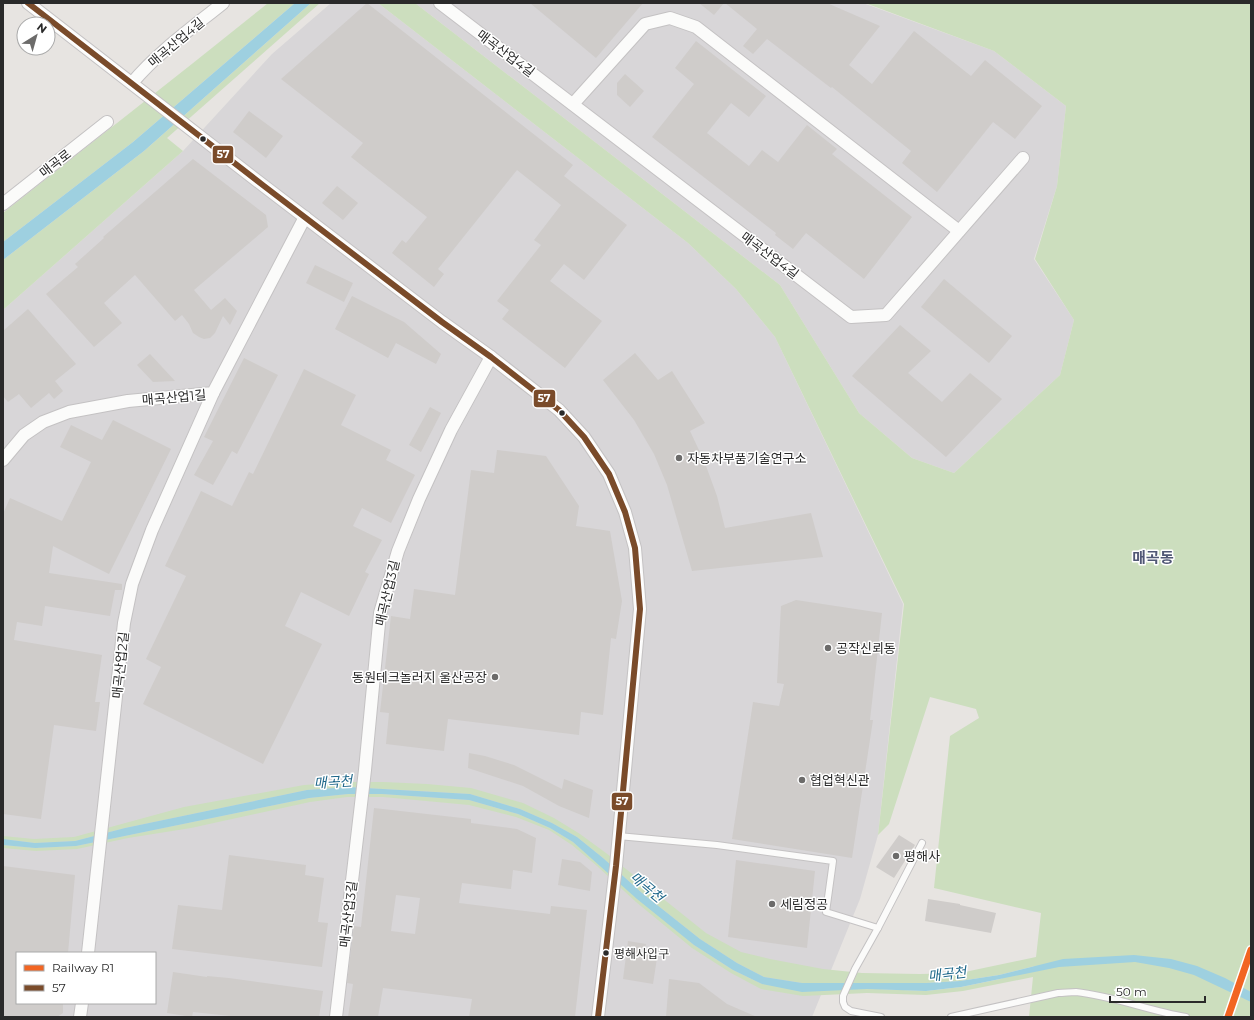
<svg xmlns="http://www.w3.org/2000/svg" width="1254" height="1020" viewBox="0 0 1254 1020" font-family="Montserrat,'Noto Sans KR',sans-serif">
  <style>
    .industrial { fill: #d8d6d8; fill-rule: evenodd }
    .green { fill: #ccdebe }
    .water { fill: #9ed0e0 }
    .building { fill: #cfccca; fill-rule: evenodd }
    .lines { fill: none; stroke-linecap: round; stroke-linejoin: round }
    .lane-casing { stroke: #c4c2c3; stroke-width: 8 }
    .street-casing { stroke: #c4c2c3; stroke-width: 14 }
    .lane { stroke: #fbfbfa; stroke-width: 6 }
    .street { stroke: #fbfbfa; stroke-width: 12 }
    .bus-1-casing { stroke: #fff; stroke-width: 9 }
    .bus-1 { stroke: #7a4b2a; stroke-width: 6 }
    .rail-1-casing { stroke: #fff; stroke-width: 10 }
    .rail-1 { stroke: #f26522; stroke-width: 7 }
    .bus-dot { fill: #2a2a2a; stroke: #fff; stroke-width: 1.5 }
    .poi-dot { fill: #6c6b6a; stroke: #fff; stroke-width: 1.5 }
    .labels { text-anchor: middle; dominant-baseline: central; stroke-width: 3; stroke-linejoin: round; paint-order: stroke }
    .bus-label { font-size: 12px; fill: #2a2a2a; stroke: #fff; text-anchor: start }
    .street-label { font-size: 13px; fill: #2a2a2a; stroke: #fff }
    .poi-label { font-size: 13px; fill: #2a2a2a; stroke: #fff; text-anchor: start }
    .water-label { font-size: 14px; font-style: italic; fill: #1e678a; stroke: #fff }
    .quarter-label { font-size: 15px; font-weight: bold; fill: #505775; stroke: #fff }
    .line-badge { stroke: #fff; stroke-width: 1.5 }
    .badge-label { font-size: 11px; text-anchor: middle; font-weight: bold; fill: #fff }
  </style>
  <rect width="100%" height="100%" fill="#e7e4e1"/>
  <g class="industrial">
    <path d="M331 3H378L688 243 736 289 775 337 903 604 878 835 860 899 812 1017H3V310L183 151 272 54ZM17 953H155V1003H17Z"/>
    <path d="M415 3H863L994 51 1066 106 1057 186 1034 259 1074 320 1060 375 954 473 912 458 859 413 780 285Z"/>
  </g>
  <g class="green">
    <path d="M268 3H295L133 142 3 242V213C91 143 180 74 268 3Z"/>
    <path d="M311 3H320L167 138 183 151 3 310V260L144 151Z"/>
    <path d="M378 3H415L780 285 859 413 912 458 954 473 1060 375 1074 320 1035 259 1057 186 1066 106 994 51 865 3H1251V1017H1029L1033 977 963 991 926 995 867 993 803 996 761 989 731 973 692 948 636 902 597 866 572 845 549 830 516 817 469 805 383 797H347L310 802 191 828 128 838 77 849 36 851 3 848V845L35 848 76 846 309 798 348 794H382L469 800 518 814 550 828 573 842 694 945 733 970 762 984 926 991 961 987 1000 979 1035 966 999 975 960 981 926 983H802L764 977 737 963 700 939 642 893 603 858 577 837 552 823 520 809 470 794 348 787 307 790 125 828 75 841 35 843 3 839V836L34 839 74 837 184 807 304 785 348 782H384L427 784 471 788 523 803 554 818 580 834 606 853 706 933 741 952 770 959 823 969 862 973 920 974 960 973 1036 957 1041 913 934 888 950 736 979 718 976 709 930 697 889 824 878 835 904 604 775 337 736 289 688 243Z"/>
  </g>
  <g class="water">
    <path d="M295 3H311L144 151 3 260V242L133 142Z"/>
    <path d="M348 787 470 794 520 809 552 823 577 837 603 858 642 893 700 939 737 963 764 977 802 983H926L960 981 999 975 1063 959 1134 955 1171 959 1197 966 1225 978 1251 992V1002L1194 975 1169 968 1135 962 1059 967 961 987 926 991 867 989 802 992 762 984 733 970 694 945 637 899 573 842 550 828 518 814 469 800 382 794H348L309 798 76 846 35 848 3 845V839L35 843 75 841 125 828 307 790Z"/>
  </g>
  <g class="building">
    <path d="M367 3 573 165 564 176 627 225 584 280 564 264 550 281 602 321 565 368 502 319 509 310 497 301 541 245 534 240 561 205 517 170 438 269 444 274 434 287 392 253 402 240 406 243 427 217 351 157 363 143 281 79Z"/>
    <path d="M530 3H643L596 58Z"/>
    <path d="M699 3H724L714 15Z"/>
    <path d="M725 3H827L880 26 849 65 872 84 914 31 971 76 985 60 1042 106 1015 139 993 122 937 192 902 163 911 151 832 87 831 88 767 39 753 54 743 46 757 29Z"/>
    <path d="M696 41 766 96 749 117 731 103 707 133 749 166 762 150 778 162 807 125 837 149 832 154 912 217 864 279 806 233 793 249 775 235 776 233 652 137 694 84 675 68Z"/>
    <path d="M625 74 644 91 630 107 617 95V83Z"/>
    <path d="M249 111 283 136 266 158 233 132Z"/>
    <path d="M193 159 266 215 268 227 194 290 211 310 225 298 237 311 230 325 223 316 215 333 210 338 204 339 199 337 193 333 189 324 182 315 175 321 135 275 104 303 122 323 94 347 46 294 78 267 75 264 104 238 103 237Z"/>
    <path d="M337 186 358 203 343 220 322 203Z"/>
    <path d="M315 265 353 283 344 302 306 283Z"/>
    <path d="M944 279 1012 336 989 363 921 307Z"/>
    <path d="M352 296 404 322 441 354 436 364 396 343 388 358 335 329Z"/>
    <path d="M28 309 76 364 55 381 63 391 54 399 49 393 31 408 19 394 8 402 3 396V331Z"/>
    <path d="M900 325 931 351 908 373 942 402 970 373 1002 399 946 457 852 376Z"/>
    <path d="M635 353 658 380 672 371 705 423 690 431 705 463 717 496 725 528 811 513 823 557 692 571 667 485 654 454 634 420 603 380Z"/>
    <path d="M150 354 175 381 153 382 137 365Z"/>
    <path d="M244 358 278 375 237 454 232 451 213 485 194 475 213 441 204 437Z"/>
    <path d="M304 369 356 395 341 425 391 450 386 460 415 475 391 523 362 508 353 526 382 540 365 572 369 574 349 616 301 592 285 626 322 644 263 764 143 704 161 667 146 659 186 576 165 566 201 491 232 506 249 472 253 474Z"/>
    <path d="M430 407 441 413 421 452 409 445Z"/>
    <path d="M113 420 171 449 109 574 53 546 49 573 122 584V590H115L110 616 45 606 42 626 17 622 14 640 102 655 95 702H100L96 731 54 725 41 819 3 814V514L10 498 62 521 91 462 60 447 71 425 102 440Z"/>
    <path d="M497 450 546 456 579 506 576 526 610 531 622 601 616 639 611 638 603 715 581 712 579 735 448 719 444 751 386 744 389 713 380 712 391 616 410 619 414 589 455 595 471 470 494 473Z"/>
    <path d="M796 600 882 613 870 720H873L852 858 732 839 753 702 779 706 784 684 777 683 781 606Z"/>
    <path d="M469 753 485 756 514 765 562 789 564 779 593 790 589 818 559 806 523 786 468 768Z"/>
    <path d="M374 808 471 819V823L517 829 536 838 532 873 513 870 511 889 462 883 459 903 550 914 551 906 587 910 575 1017H469L472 999 383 988 378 1017H348L353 984 347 983 354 926 361 927ZM396 895 420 898 415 934 391 931Z"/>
    <path d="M899 835 915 845 894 878 876 867Z"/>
    <path d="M229 855 306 865 305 875 324 878 318 922 328 923 322 967 172 949 178 905 222 910Z"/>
    <path d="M562 859 580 862 592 872 590 891 558 885Z"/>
    <path d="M736 860 815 871 807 948 728 937Z"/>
    <path d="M3 866 75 875 68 953H17V1003H63V1013L57 1017H3Z"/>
    <path d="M928 899 960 904V905L996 913 991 933 925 921Z"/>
    <path d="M628 941 646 944 645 949 655 950 654 958H657L653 984 623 979Z"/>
    <path d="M173 972 207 977V976L229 978 323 991 319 1017H240L193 1012 192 1017 167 1013Z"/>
    <path d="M669 979 699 983 727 1004 757 1017H666Z"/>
  </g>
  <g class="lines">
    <g class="lane-casing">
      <g id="lane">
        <path d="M618 836 717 845 833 861 826 912 878 928 922 843"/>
        <path d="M878 928 855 969 843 996V1002L845 1007 851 1011 881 1017"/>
        <path d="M951 1017 1058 993C1064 993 1070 992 1076 992 1114 996 1149 1011 1186 1017"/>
      </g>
    </g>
    <g class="street-casing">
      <g id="street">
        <path d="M28 3 264 186 442 322 491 357 559 410 584 437 609 474 625 512 635 548 640 609 616 866 598 1017"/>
        <path d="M440 3 851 317 886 315 1023 158"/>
        <path d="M132 83C158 52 192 28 223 3"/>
        <path d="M573 104 645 24 670 18 696 27 959 231"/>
        <path d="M3 204 107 122"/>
        <path d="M3 460 24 435 43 422 69 412 128 401 213 393 305 217"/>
        <path d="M88 953 124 623 132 584 152 530 213 393"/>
        <path d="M80 1017 82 1003"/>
        <path d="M336 1017 365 770 380 613 398 551 419 499 451 430 491 357"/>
      </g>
    </g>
    <use href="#lane" class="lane"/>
    <use href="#street" class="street"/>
    <g class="bus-1-casing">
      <path id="bus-1" d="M28 3 264 186 442 322 491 357 559 410 584 437 609 474 625 512 635 548 640 609 616 866 598 1017"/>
    </g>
    <use href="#bus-1" class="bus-1"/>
    <g class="rail-1-casing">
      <path id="rail-1" d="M1228 1017 1251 950"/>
    </g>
    <use href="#rail-1" class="rail-1"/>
  </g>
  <g class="bus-dot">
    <circle cx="203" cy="139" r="3.5"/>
    <circle cx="562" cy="413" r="3.5"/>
    <circle cx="606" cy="953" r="3.5"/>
  </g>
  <g class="poi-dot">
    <circle cx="679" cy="458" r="4"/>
    <circle cx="828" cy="648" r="4"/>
    <circle cx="495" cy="677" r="4"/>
    <circle cx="802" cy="780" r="4"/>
    <circle cx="896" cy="856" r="4"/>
    <circle cx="772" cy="904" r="4"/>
  </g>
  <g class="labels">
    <g class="bus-label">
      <text x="614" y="953">평해사입구</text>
    </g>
    <g class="street-label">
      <text transform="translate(176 42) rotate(-40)">매곡산업4길</text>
      <text transform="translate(506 53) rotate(37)">매곡산업4길</text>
      <text transform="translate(55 163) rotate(-38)">매곡로</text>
      <text transform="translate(770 255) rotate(37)">매곡산업4길</text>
      <text transform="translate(174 397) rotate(-5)">매곡산업1길</text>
      <text transform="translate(387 593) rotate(-77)">매곡산업3길</text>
      <text transform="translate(120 665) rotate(-84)">매곡산업2길</text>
      <text transform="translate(348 914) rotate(-83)">매곡산업3길</text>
    </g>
    <g class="poi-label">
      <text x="687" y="458">자동차부품기술연구소</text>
      <text x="836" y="648">공작신뢰동</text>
      <text x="487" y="677" text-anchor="end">동원테크놀러지 울산공장</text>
      <text x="810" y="780">협업혁신관</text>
      <text x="904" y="856">평해사</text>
      <text x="780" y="904">세림정공</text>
    </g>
    <g class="water-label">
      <text transform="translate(333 782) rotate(-4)">매곡천</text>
      <text transform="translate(647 887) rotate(40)">매곡천</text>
      <text transform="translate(947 974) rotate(-7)">매곡천</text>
    </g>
    <g class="quarter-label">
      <text x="1153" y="557">매곡동</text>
    </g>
  </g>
  <g class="line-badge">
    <rect x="212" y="145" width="22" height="19" rx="4" fill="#7a4b2a"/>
    <rect x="533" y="389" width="23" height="19" rx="4" fill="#7a4b2a"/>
    <rect x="611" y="792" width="22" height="19" rx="4" fill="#7a4b2a"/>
  </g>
  <g class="badge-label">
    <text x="223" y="158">57</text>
    <text x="544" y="402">57</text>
    <text x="622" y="805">57</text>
  </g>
  <rect width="1254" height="1020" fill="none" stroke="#2a2a2a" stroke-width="8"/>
  <rect x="16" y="952" width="140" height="52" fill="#ffffff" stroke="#aaaaaa"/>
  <rect x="24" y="965" width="20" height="6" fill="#f26522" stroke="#aaaaaa"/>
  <text x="52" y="972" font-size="12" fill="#2a2a2a">Railway R1</text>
  <rect x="24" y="985" width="20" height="6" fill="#7a4b2a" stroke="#aaaaaa"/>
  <text x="52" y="992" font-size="12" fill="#2a2a2a">57</text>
  <g transform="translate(36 36) rotate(37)"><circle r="19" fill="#ffffff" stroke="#aaaaaa"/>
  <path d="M0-3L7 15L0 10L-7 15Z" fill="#6c6b6a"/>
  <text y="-6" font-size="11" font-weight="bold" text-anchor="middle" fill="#2a2a2a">N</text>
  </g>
  <path d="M1110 996v6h95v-6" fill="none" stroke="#2a2a2a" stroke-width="2"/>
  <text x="1116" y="996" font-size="12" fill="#2a2a2a" stroke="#ffffff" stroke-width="3" paint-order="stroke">50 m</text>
</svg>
